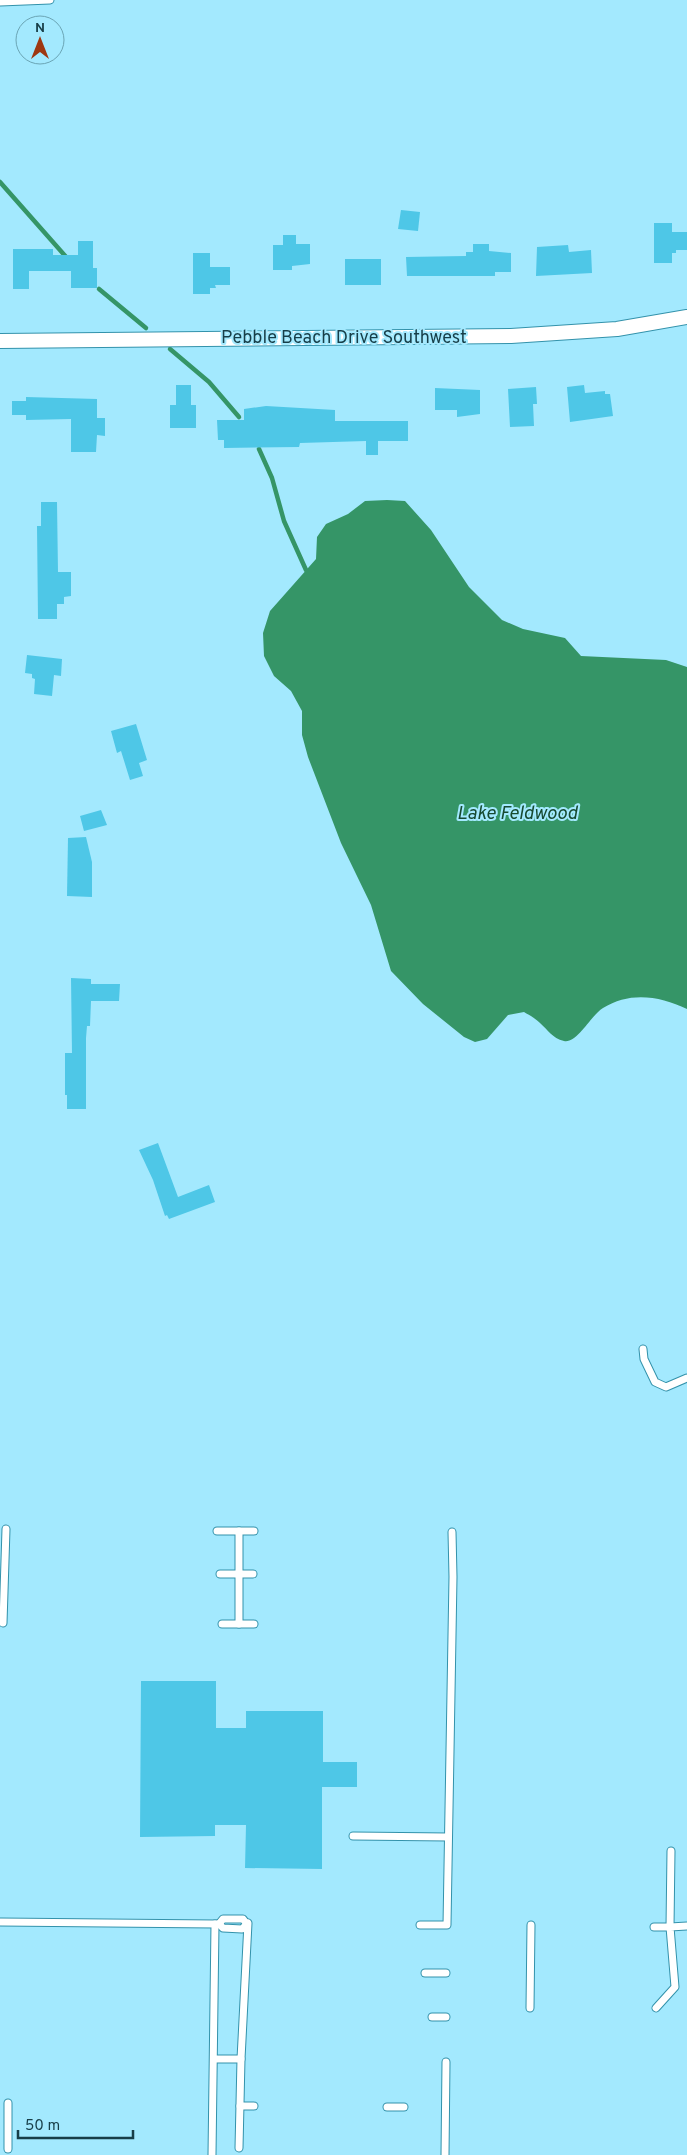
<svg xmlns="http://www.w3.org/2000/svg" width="687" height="2155" viewBox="0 0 687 2155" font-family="Overpass,sans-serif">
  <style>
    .water { fill: #359567 }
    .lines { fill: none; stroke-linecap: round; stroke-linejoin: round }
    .stream { stroke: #359567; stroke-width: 4.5 }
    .building { fill: #4ec7e7 }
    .service-casing { stroke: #3392ab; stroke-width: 9 }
    .minor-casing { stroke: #3392ab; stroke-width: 16 }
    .service { stroke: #fff; stroke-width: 7 }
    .minor { stroke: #fff; stroke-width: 14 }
    .labels { text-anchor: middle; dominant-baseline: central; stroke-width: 4; stroke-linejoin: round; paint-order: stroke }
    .street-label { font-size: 18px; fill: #173e48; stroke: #a3e9fe }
    .water-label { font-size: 19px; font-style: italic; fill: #174a31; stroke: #a3e9fe }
  </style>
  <rect width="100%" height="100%" fill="#a3e9fe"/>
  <path class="water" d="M387 500 405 501 431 530 469 587 502 620 523 629 565 638 581 656 666 660 687 667V1009C660 996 630 991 603 1008 591 1015 577 1044 564 1041 552 1038 548 1030 540 1023 535 1018 529 1015 524 1012L508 1015 487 1039 475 1042 464 1037 423 1004 391 971 371 905 341 843 308 757 302 735V711L291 691 274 676 264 656 263 633 270 611 316 559 317 537 326 524 348 514 365 501Z"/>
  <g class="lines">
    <g class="stream">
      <path d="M0 182 67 258"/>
      <path d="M99 289 146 328"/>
      <path d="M170 349 209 382 239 417"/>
      <path d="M259 449 272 478 284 521 306 570"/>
    </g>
  </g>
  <g class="building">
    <path d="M401 210 420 212 418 231 398 229Z"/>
    <path d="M654 223H672V232H687V250H676V253H672V263H654Z"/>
    <path d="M283 235H296V244H310V264L292 266V270H273V245H283Z"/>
    <path d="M78 241H93V268H97V288H71V271H29V289H13V249H53V255H78Z"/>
    <path d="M473 244H489V251L511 253V272H495V276H407L406 257 466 256V252H473Z"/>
    <path d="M568 245 569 252 591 250 592 273 536 276 537 247Z"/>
    <path d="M193 253H210V267H230V285H215L216 288H210V294H193Z"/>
    <rect x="345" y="259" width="36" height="26"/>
    <path d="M176 385H191V405H196V428H170V405H176Z"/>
    <path d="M584 385 585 393 605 391V394H610L613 416 570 422 567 387Z"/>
    <path d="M536 387 537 404H533L534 426 510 427 508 389Z"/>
    <path d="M435 388 480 390V414L457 417V410H435Z"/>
    <path d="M26 397 97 399V418H105V436L97 435 96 452H71V419L26 420V415H12V401H26Z"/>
    <path d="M266 406 335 410V421H408V441H378V455H366V441L300 443 299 447 224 448V440H218L217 420H244V409Z"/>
    <path d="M41 502H57L58 572H71V596L64 597V604H57V619H38L37 526H41Z"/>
    <path d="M27 655 62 659 61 676 54 675 52 696 34 694 35 679 32 678V674L25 673Z"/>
    <path d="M136 724 147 760 139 763 143 776 130 780 121 751 117 753 111 731Z"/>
    <path d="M101 810 107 825 84 831 80 816Z"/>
    <path d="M86 837 92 862V897L67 896 68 838Z"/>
    <path d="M71 978 91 979V984H120L119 1001H91L90 1026H87L86 1038V1109H67V1095H65V1053H72Z"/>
    <path d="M158 1143 178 1197 209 1185 215 1202 169 1219 167 1215 165 1216 153 1180 139 1150Z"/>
    <path d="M141 1681H216V1728H246V1711H323V1762H357V1787H322V1869L245 1868 246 1825H215V1836L140 1837Z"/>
  </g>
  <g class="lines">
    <g class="service-casing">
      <g id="service">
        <path d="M0 2 50 0"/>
        <path d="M643 1349 644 1359 655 1382 666 1387 687 1378"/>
        <path d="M217 1531H254"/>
        <path d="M220 1574H253"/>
        <path d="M3 1623 6 1529"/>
        <path d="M222 1624H254"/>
        <path d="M239 1624V1531"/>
        <path d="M353 1836 448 1837"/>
        <path d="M0 1922 215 1924 212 2155"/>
        <path d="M215 1924H219L223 1928 242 1929 248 1923 241 2059 239 2148"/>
        <path d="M219 1924 223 1919H243L246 1923"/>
        <path d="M420 1925H447L453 1577 452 1532"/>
        <path d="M654 1927H670L671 1851"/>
        <path d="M425 1973H446"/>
        <path d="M530 2008 531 1925"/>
        <path d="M656 2008 675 1987 670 1927 687 1926"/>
        <path d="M432 2017H446"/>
        <path d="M214 2059H241"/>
        <path d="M8 2103V2149"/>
        <path d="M240 2106H254"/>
        <path d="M387 2107H404"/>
        <path d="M445 2155 446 2062"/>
      </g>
    </g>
    <g class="minor-casing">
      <path id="minor" d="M0 341 511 336 617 329 687 317"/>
    </g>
    <use href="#service" class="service"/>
    <use href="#minor" class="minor"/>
  </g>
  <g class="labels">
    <g class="street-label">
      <text x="344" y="338">Pebble Beach Drive Southwest</text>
    </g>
    <g class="water-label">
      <text x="517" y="814">Lake Feldwood</text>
    </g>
  </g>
  <g transform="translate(40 40)"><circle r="24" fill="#a3e9fe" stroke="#6ba5b5"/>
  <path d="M0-4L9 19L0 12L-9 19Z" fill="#9e3811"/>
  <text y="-8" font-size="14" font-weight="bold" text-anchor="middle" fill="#173e48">N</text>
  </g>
  <path d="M18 2130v8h115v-8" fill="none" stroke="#173e48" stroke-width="2.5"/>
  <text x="25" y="2130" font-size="15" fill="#173e48" stroke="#a3e9fe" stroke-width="4" paint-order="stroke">50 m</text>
</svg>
